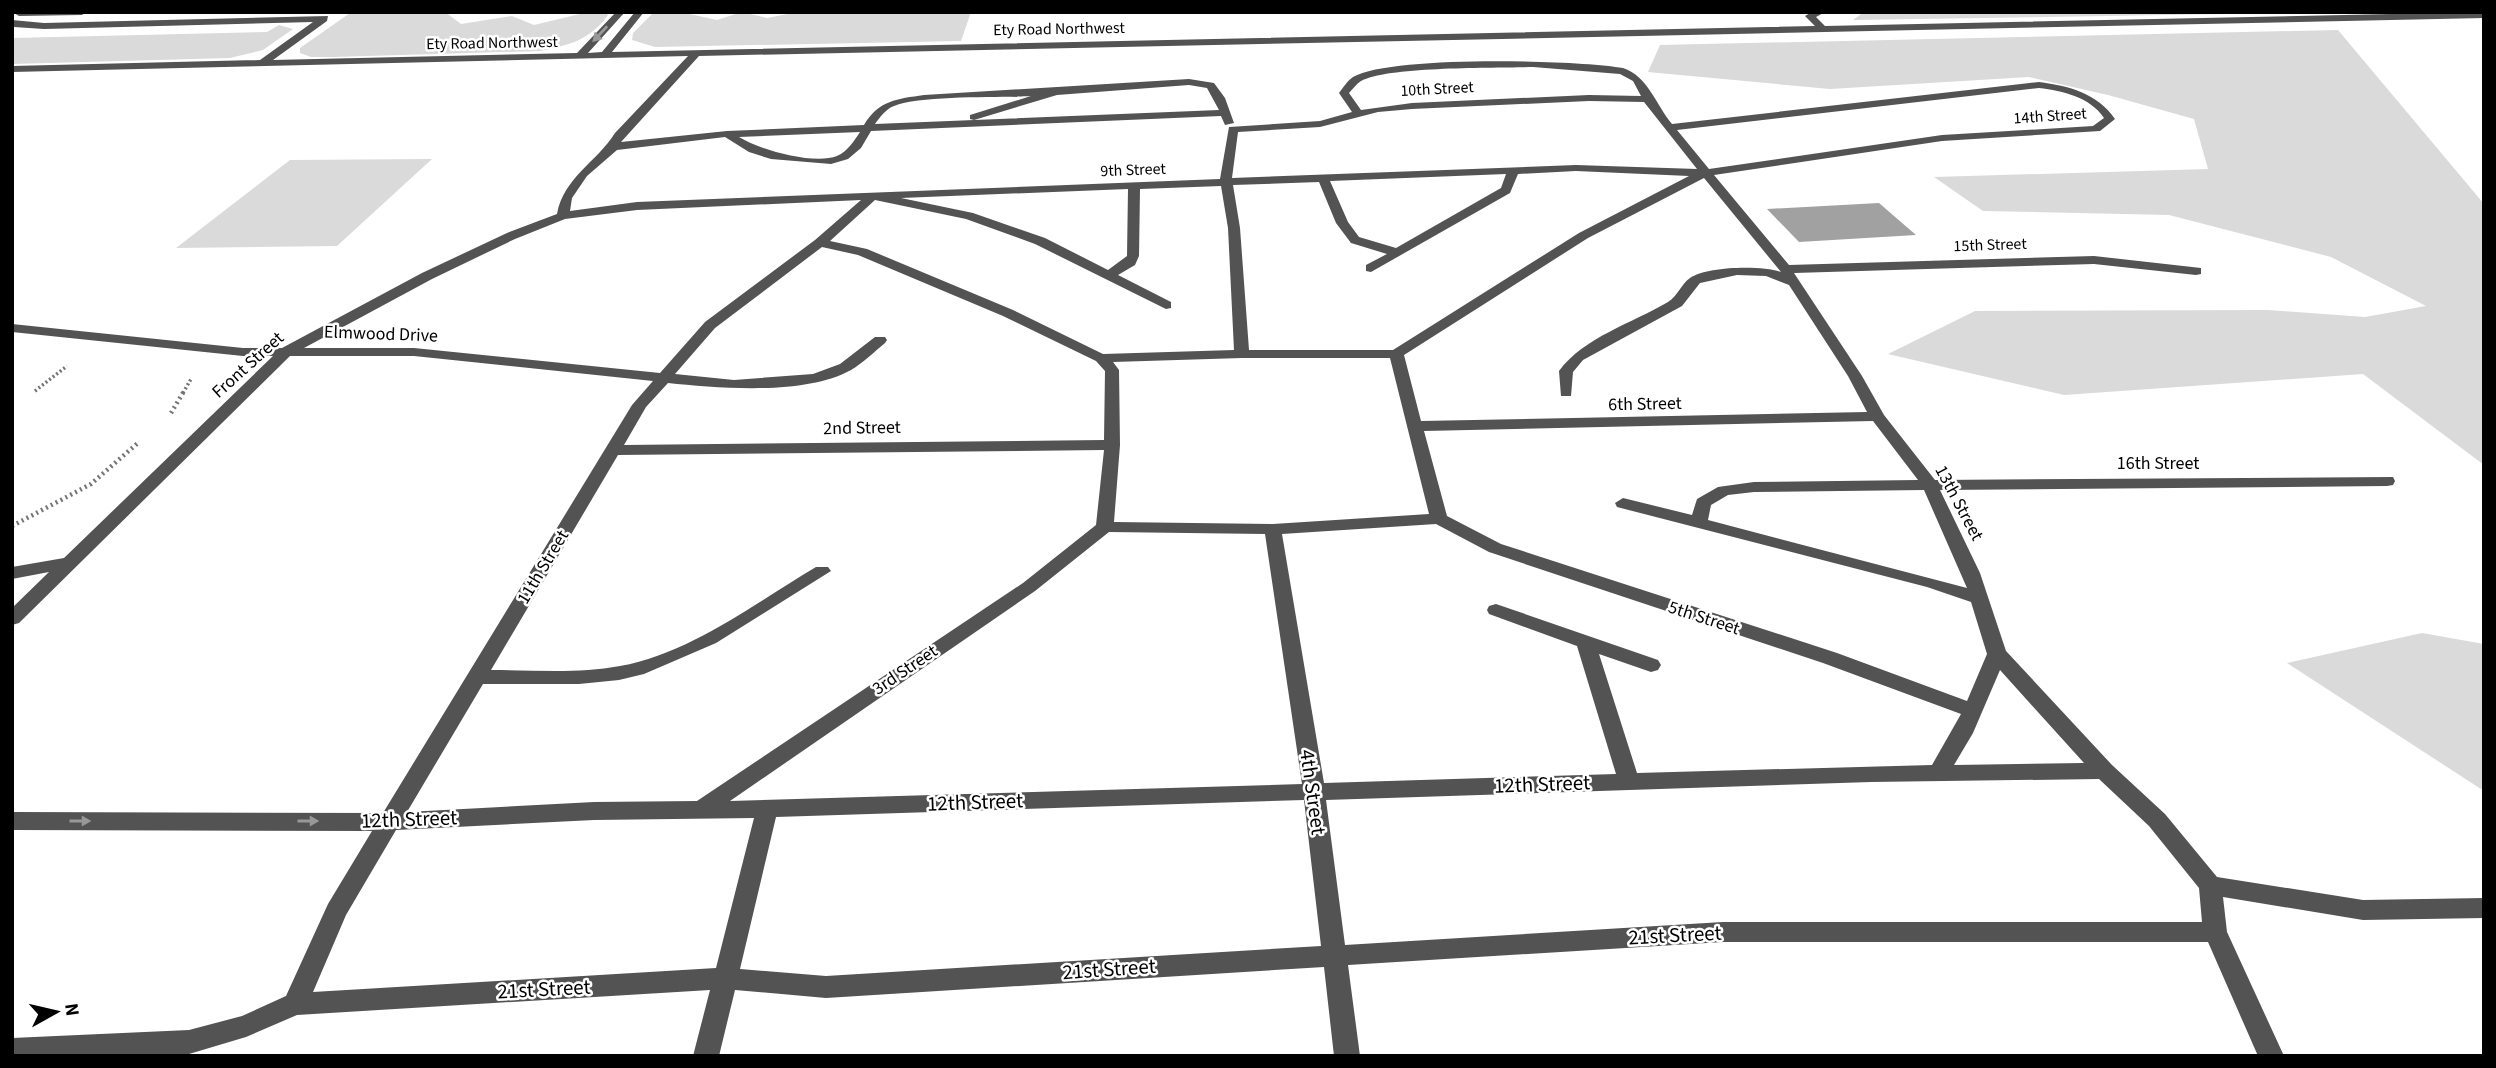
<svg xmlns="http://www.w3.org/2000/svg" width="2496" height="1068" viewBox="0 0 2496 1068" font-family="'Source Sans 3',sans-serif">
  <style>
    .green { fill: #dadada }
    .water { fill: #a1a1a1 }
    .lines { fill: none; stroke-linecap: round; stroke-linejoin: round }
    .path-far1 { stroke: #757575; stroke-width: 3.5; stroke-dasharray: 2 2.5; stroke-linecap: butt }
    .path { stroke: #757575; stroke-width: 4.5; stroke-dasharray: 2 3.5; stroke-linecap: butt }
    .minor { fill: #535353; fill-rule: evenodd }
    .oneway { fill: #989898 }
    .labels { text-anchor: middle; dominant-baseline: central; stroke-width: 5; stroke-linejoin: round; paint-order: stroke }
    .far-street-label { font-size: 16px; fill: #000; stroke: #fff }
    .street-label { font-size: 18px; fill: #000; stroke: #fff }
    .near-street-label { font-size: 21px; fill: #000; stroke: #fff }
  </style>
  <rect width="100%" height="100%" fill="#fff"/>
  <g class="green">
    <path d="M445 12 461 24 512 16 534 25 584 13 605 12 608 15C590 40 570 45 540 51L333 57H311L300 53V48L350 13Z"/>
    <path d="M654 12H680L717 20 742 12 767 18 798 12H971L961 41 655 47 632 40 633 33Z"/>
    <path d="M1864 12H2293L2294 13 1853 20Z"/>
    <path d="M279 25 293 29 263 50 230 58 12 64V38L267 32Z"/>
    <path d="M2338 30 2484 204V465L2363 374 2064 395 1888 354 1975 311 2268 310 2365 317 2426 306 2331 257 2169 215 1983 211 1934 177 2208 169 2194 119 2108 95 2029 77 1830 89 1648 72 1660 45Z"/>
    <path d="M432 159 337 246 176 248 290 160Z"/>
    <path d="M2422 633 2484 644V791L2287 663Z"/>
  </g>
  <path class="water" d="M1879 203 1916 235 1799 242 1767 209Z"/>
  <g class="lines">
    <g class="path-far1">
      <path d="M35 391 67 366"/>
      <path d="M183 393 191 379"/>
    </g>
    <g class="path">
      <path d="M171 413 184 391"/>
      <path d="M12 526 91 484 139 442"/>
    </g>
    <g class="minor">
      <path d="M86 12 82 15 19 16 14 13Z"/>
      <path d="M616 12H625L588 53 602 52 635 12H644L612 52 1815 26 1805 16 1812 12H1825L1816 17 1825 26 2484 12V18L699 56 621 142 727 131 864 125C879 100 897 99 924 95L1189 79 1214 83 1225 98 1234 123 1225 125 1221 116 871 131 861 148 848 159 831 164 771 159 749 152 725 137 617 150 587 176 572 198 570 211 637 202 1220 179 1229 127 1320 121 1352 112 1339 93C1343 88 1347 81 1353 77 1391 55 1576 60 1623 68 1648 76 1656 105 1672 124L2039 82C2069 86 2097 93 2115 119L2100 131 1942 141 1714 175 1789 265 2094 256 2201 268V274L2196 275 2094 264 1794 273 1862 376 1884 415 1935 480 2393 477 2395 481 2393 485 2387 486 1940 490 1980 573 2006 651 2112 765 2165 814 2217 877 2363 900 2484 898V918L2363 920 2223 897 2227 932 2284 1056H2258L2208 942H1723L1348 965 1360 1056H1334L1324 967 826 998 735 990 719 1056H693L710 990 297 1015 246 1037 189 1054 12 1056V1038L189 1030 242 1016 286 996 328 904 372 831 12 830V812L383 813 632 405 653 381 414 356H290L19 623 12 625V608L49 572 12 579V567L64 558 273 356H243L12 332V324L243 348H282L422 273 507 233 557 214C564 177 597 162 615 133L688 56 12 72V66L260 60 313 22 44 29 14 27 12 20 44 23 328 16 327 21 273 60 577 53ZM1533 67 1620 74 1633 81 1641 96 1589 95 1412 103 1361 110 1349 93C1353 89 1356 84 1361 81 1387 66 1498 68 1533 67ZM1189 85 1207 88 1219 110 875 124C880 117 886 109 894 106 921 95 999 98 1031 96L970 115V119L974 120 1057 95ZM2039 88C2063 91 2090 97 2104 118L2093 126 1942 135 1709 169 1677 130ZM1589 101 1644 102 1697 169 1576 165 1232 178 1238 132 1320 127 1378 112 1412 109ZM860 132C854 141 848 151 837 156 814 165 760 150 739 137ZM1576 171 1689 176 1579 233 1393 350H1249L1240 228 1233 185 1319 182 1336 223 1351 243 1387 254 1366 265V271L1371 272 1510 193 1518 174ZM1506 174 1501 188 1396 248 1359 237 1348 222 1330 181ZM1704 178 1781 272C1763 265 1706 266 1690 278 1681 284 1678 296 1668 302 1633 323 1584 337 1559 371L1561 396H1571L1573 372 1583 360 1682 306 1700 283 1737 275 1766 276 1789 285 1848 376 1867 412 1421 421 1404 355 1588 238ZM1221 186 1228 228 1234 350 1103 354 1013 310 867 249 830 241 875 200 966 219 1035 244 1166 309 1171 308V302L1118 275 1135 265 1139 256 1140 189ZM1128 189 1127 256 1108 270 1045 238 973 213 901 198ZM861 200 815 240 705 322 660 373 414 348H304L432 279 515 239 565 219 637 210ZM822 247 858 255 1003 316 1096 361 1105 371 1104 440 624 445 646 407 668 383C719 388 804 396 851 370 863 363 874 352 885 343L887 340 885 337H875L840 364 813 374 734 380 675 374 715 328ZM1242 358H1390L1429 514 1273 524 1114 522 1120 445 1119 370 1113 362ZM1873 421 1918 480 1754 482 1718 487 1697 499 1692 515 1623 498 1615 503 1617 507 1927 587 1971 602 1987 654 1967 701 1837 653 1501 544 1447 516 1424 431ZM1104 450 1096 525 1023 583 697 801 594 802 407 812 483 684H579L619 680 644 674 716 643 831 571 828 567H816C755 603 691 653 620 666 578 674 534 670 491 670L618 455ZM1924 490 1967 588 1708 520 1711 505 1728 495 1754 492ZM1436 524 1489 552 1823 663 1961 714 1932 765 1637 773 1599 654 1651 672 1658 670 1661 665 1658 660 1496 604 1489 606 1487 610 1489 614 1577 646 1616 774 1324 783 1282 534ZM1109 532 1265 534 1302 784 730 801 1035 591ZM2000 670 2084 763 1954 765 1973 733ZM2099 779 2149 826 2199 888 2202 922H1723L1345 945 1326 800 1871 782ZM1304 800 1321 946 826 976 740 969 776 817ZM754 818 716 968 313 992 346 915 396 830 594 820Z"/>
    </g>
  </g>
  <defs><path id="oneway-solid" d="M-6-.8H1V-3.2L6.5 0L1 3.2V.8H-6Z" transform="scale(1.75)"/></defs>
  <g class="oneway">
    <use href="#oneway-solid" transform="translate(600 34) rotate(133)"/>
    <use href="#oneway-solid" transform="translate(80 821)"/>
    <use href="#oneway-solid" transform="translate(308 821)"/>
  </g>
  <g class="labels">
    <g class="far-street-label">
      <text transform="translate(1059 29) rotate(-1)">Ety Road Northwest</text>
      <text transform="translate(492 43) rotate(-1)">Ety Road Northwest</text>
      <text transform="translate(1437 89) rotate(-3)">10th Street</text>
      <text transform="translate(2050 116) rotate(-4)">14th Street</text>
      <text transform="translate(1133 170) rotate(-2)">9th Street</text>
      <text transform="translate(1990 245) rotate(-2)">15th Street</text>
    </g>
    <g class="street-label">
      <text transform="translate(381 334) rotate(2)">Elmwood Drive</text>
      <text transform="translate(248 365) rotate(-42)">Front Street</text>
      <text transform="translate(1645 404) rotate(-1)">6th Street</text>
      <text transform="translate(862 428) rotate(-1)">2nd Street</text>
      <text x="2158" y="463">16th Street</text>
      <text transform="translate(1959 503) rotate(62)">13th Street</text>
      <text transform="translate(543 567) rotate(-59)">11th Street</text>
      <text transform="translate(1704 618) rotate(18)">5th Street</text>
      <text transform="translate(905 670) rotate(-34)">3rd Street</text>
    </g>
    <g class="near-street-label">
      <text transform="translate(1542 784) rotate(-2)">12th Street</text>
      <text transform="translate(1313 792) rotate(82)">4th Street</text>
      <text transform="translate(975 802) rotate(-2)">12th Street</text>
      <text transform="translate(409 819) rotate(-2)">12th Street</text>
      <text transform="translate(1675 935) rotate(-3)">21st Street</text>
      <text transform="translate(1109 969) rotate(-4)">21st Street</text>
      <text transform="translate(544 989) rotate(-3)">21st Street</text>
    </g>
  </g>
  <rect width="2496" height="1068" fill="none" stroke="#000000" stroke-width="28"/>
  <g transform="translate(56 1012) rotate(82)" stroke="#ffffff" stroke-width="5" paint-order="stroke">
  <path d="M0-5L12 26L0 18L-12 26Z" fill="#000000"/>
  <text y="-10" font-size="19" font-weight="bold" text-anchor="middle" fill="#000000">N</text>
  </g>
</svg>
